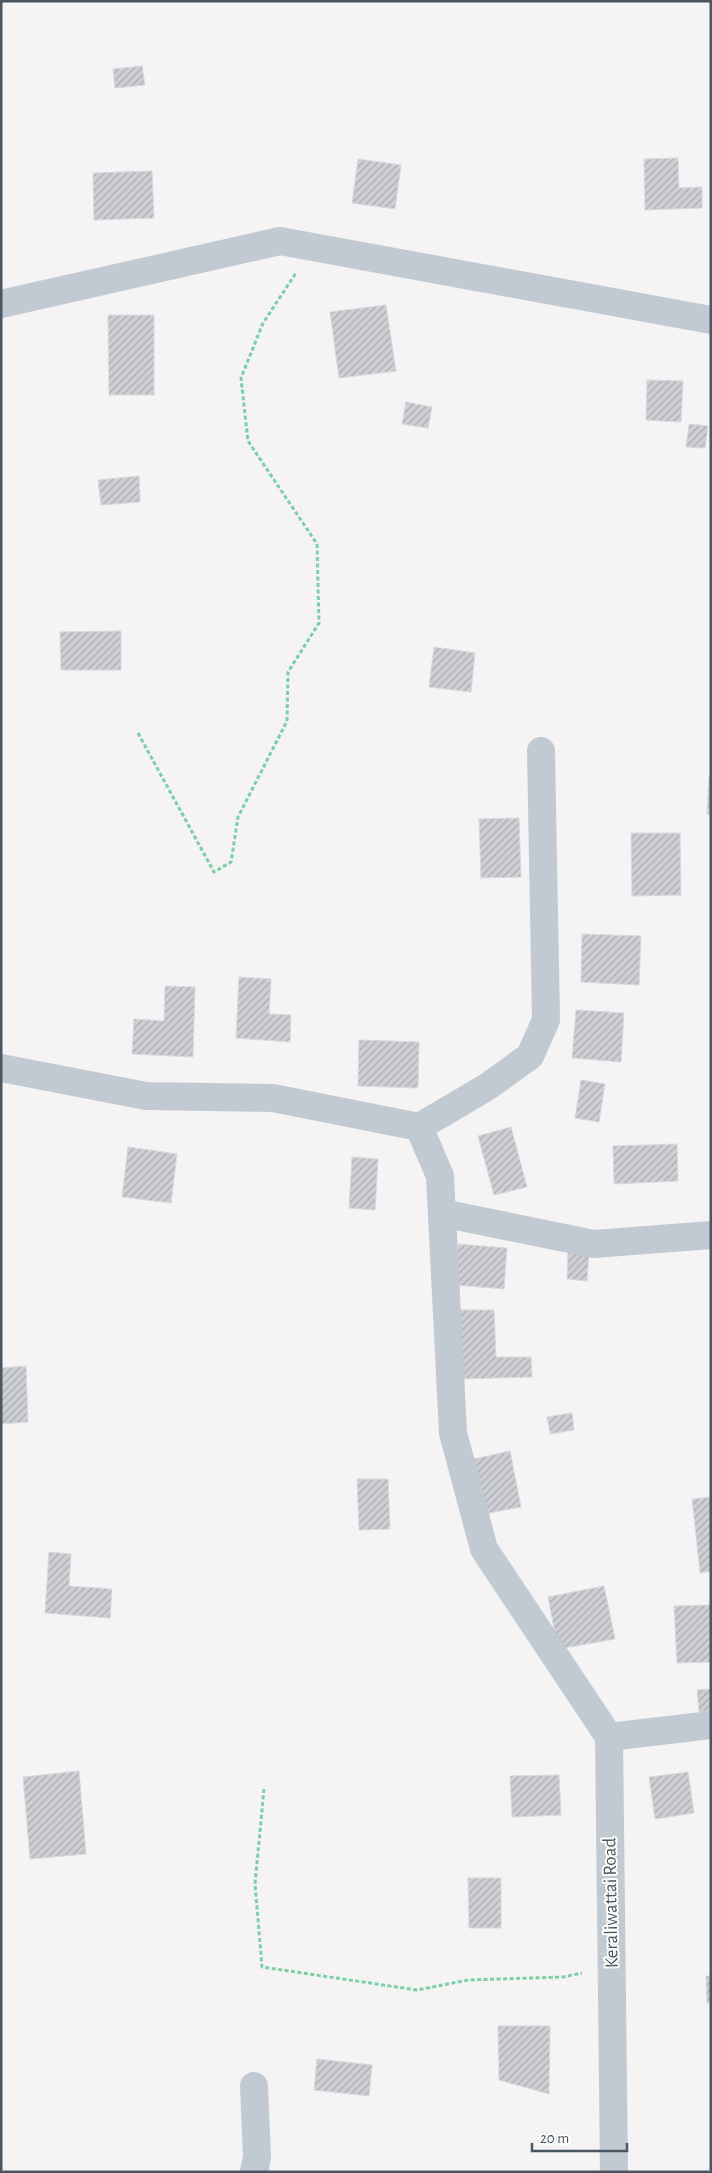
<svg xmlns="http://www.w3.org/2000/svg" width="712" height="2173" viewBox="0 0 712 2173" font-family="'Alegreya Sans',sans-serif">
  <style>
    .building { fill: url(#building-hatch); stroke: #d7d9de }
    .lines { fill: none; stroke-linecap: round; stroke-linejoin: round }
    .path { stroke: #7ad0a6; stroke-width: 3; stroke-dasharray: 4 2.5; stroke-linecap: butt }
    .minor { stroke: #c1cad2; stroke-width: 28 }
    .labels { text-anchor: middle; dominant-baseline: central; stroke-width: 4; stroke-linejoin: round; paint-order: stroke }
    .street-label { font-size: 19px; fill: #4a5661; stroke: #fff }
  </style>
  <defs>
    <pattern id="building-hatch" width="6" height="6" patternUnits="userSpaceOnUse" patternTransform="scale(1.25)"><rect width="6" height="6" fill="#cdcfd5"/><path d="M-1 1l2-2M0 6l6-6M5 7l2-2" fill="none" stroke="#a8abb0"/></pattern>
  </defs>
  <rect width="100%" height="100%" fill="#f5f3f3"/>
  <g class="building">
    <path d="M142 66 145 85 115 88 113 69Z"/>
    <path d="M678 158 679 188 702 187V208L645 210 644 159Z"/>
    <path d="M358 159 401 165 395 209 352 203Z"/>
    <path d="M152 171 154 218 94 220 93 173Z"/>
    <path d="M386 305 396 371 339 378 330 312Z"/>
    <path d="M108 315H154V395H109Z"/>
    <path d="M647 380 683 381 681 422 646 420Z"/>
    <path d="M406 402 432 407 428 428 402 424Z"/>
    <path d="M689 424 708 426 705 448 686 447Z"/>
    <path d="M139 476 140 502 101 505 98 480Z"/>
    <path d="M121 631V670H61L60 632Z"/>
    <path d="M434 647 475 653 471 692 429 687Z"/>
    <path d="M709 776 711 777V814H707Z"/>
    <path d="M519 818 521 877 481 878 479 819Z"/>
    <path d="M631 833H680L681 895 632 896Z"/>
    <path d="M582 934 641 936 639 985 581 982Z"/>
    <path d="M239 977 271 979 269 1014 291 1015 290 1042 236 1038Z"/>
    <path d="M165 986 195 987 193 1057 132 1054 134 1019 164 1021Z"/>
    <path d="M576 1010 624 1013 621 1062 572 1058Z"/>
    <path d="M359 1040 419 1042 418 1088 358 1086Z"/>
    <path d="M581 1080 605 1084 599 1122 575 1118Z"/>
    <path d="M511 1127 527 1187 494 1195 478 1136Z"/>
    <path d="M677 1144 678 1181 614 1184 613 1146Z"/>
    <path d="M128 1147 177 1154 171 1203 122 1197Z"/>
    <path d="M352 1157 378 1159 375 1210 349 1208Z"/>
    <path d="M458 1244 507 1248 504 1289 455 1285Z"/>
    <path d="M568 1252 589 1254 587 1281 567 1279Z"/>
    <path d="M458 1310H494L496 1357H531L532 1377 460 1379Z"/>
    <path d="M26 1366 28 1422 1 1424V1368Z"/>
    <path d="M572 1413 574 1430 550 1434 547 1417Z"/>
    <path d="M510 1451 521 1507 484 1514 474 1459Z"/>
    <path d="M357 1479H388L390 1529 359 1530Z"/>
    <path d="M711 1497V1571L700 1573 692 1499Z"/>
    <path d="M49 1552 71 1554 69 1586 112 1589 110 1618 45 1613Z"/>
    <path d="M604 1586 615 1639 558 1649 548 1597Z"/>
    <path d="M711 1605V1662L677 1663 674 1606Z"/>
    <path d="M711 1689V1711L699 1712 697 1690Z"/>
    <path d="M79 1771 86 1854 30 1859 23 1777Z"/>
    <path d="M688 1772 694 1813 655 1819 649 1777Z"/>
    <path d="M559 1775 561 1815 512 1817 510 1776Z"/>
    <path d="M468 1878H501V1928H469Z"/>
    <path d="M706 1976H711V2003H707Z"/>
    <path d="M498 2026H550L549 2094 499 2080Z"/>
    <path d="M317 2059 372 2065 369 2096 314 2090Z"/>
  </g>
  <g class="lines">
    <g class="path">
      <path d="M138 733 214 872 231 862 238 817 287 721 288 672 319 623 317 544 248 441 241 378 263 323 296 273"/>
      <path d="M264 1789 255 1884 262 1967 417 1990 468 1980 563 1977 582 1973"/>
    </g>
    <g class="minor">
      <path d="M1 304 280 241 711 320"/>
      <path d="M1 1068 146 1096 273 1098 419 1127 440 1176 453 1433 484 1549 609 1737"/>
      <path d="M419 1127 487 1087 530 1056 546 1020 541 751"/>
      <path d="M442 1213 594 1244 711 1235"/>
      <path d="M254 2172 257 2157 254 2086"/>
      <path d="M614 2172 609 1737 711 1725"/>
    </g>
  </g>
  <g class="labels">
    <g class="street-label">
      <text transform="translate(611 1903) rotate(-91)">Keraliwattai Road</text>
    </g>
  </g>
  <rect width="712" height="2173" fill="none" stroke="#4a5661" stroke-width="5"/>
  <path d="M532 2143v8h95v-8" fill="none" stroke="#4a5661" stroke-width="2.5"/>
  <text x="540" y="2143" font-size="15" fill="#4a5661" stroke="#ffffff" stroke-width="4" paint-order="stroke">20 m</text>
</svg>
